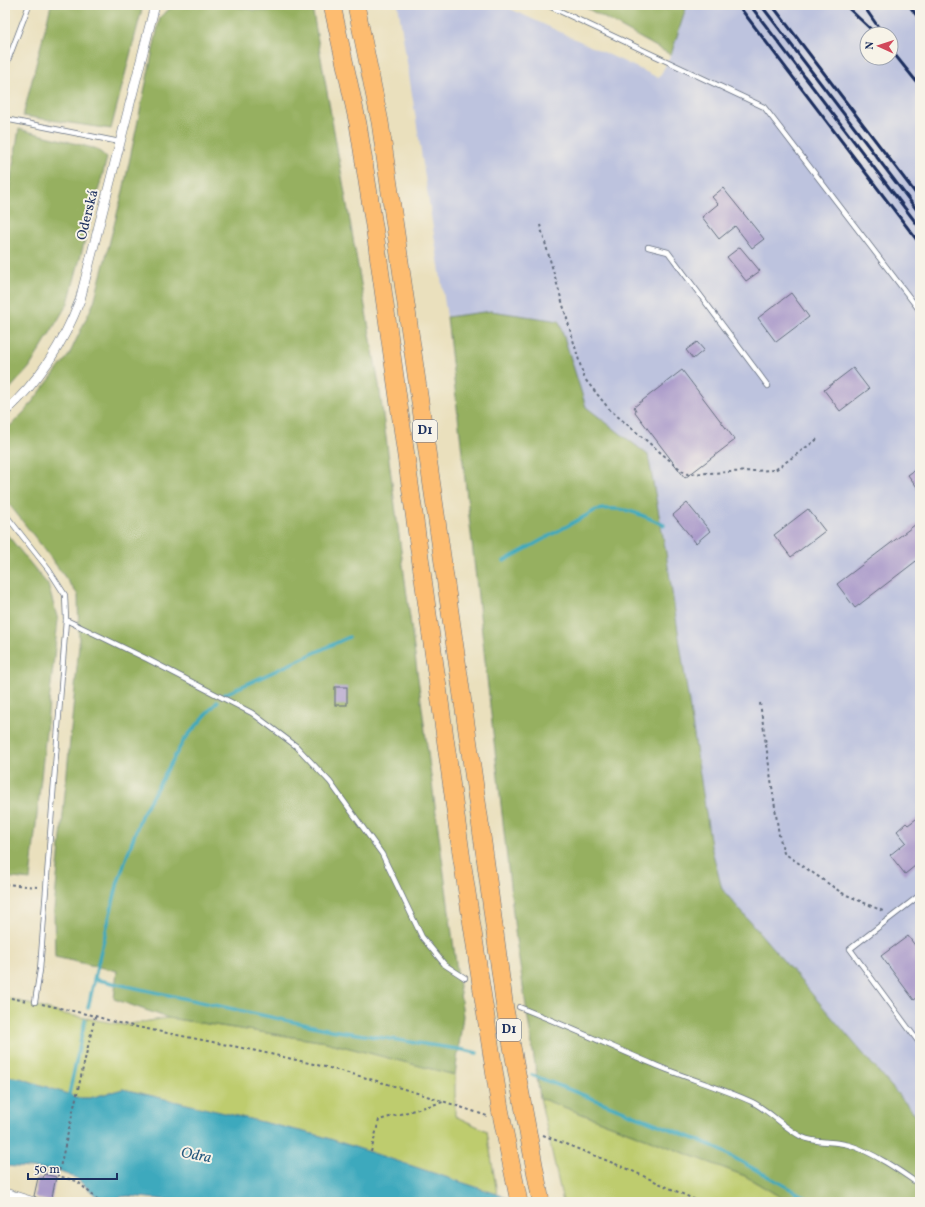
<svg xmlns="http://www.w3.org/2000/svg" width="925" height="1207" viewBox="0 0 925 1207" font-family="Vollkorn,serif">
  <style>
    .industrial { fill: #bdc3de; fill-rule: evenodd }
    .green { fill: #becc6e; stroke: #6c7e66 }
    .forest { fill: #96b061; stroke: #587060 }
    .water { fill: #3da9bd; stroke: #2c6c8e }
    .lines { fill: none; stroke-linecap: round; stroke-linejoin: round }
    .stream { stroke: #3da9bd; stroke-width: 3.5 }
    .building { fill: #ac9ccb }
    .service-casing { stroke: #636d7f; stroke-width: 6 }
    .minor-casing { stroke: #636d7f; stroke-width: 10 }
    .motorway-casing { stroke: #636d7f; stroke-width: 18 }
    .path { stroke: #636d7f; stroke-width: 2; stroke-dasharray: 3 3; stroke-linecap: butt }
    .service { stroke: #fff; stroke-width: 4.5 }
    .minor { stroke: #fff; stroke-width: 9 }
    .motorway { stroke: #fdbc70; stroke-width: 17 }
    .rail { stroke: #1b2f5e; stroke-width: 3 }
    .motorway-bridge-casing { stroke: #636d7f; stroke-width: 18; stroke-linecap: butt }
    .motorway-bridge { stroke: #fdbc70; stroke-width: 17 }
    .labels { text-anchor: middle; dominant-baseline: central; stroke-width: 4; stroke-linejoin: round; paint-order: stroke }
    .shield { fill: #f7f3e8; stroke: #5d6a87; stroke-width: 1 }
    .shield-label { font-size: 13px; font-weight: bold; fill: #1b2f5e }
    .street-label { font-size: 14px; fill: #1b2f5e; stroke: #f7f3e8 }
    .water-label { font-size: 15px; font-style: italic; fill: #275a7f; stroke: #f7f3e8 }
  </style>
  <rect width="100%" height="100%" fill="#f7f3e8"/>
  <filter id="ink" filterUnits="userSpaceOnUse"><feTurbulence type="fractalNoise" baseFrequency=".025" numOctaves="2"/><feDisplacementMap in="SourceGraphic" scale="8" xChannelSelector="R" yChannelSelector="G"/><feConvolveMatrix kernelMatrix="1 2 1 2 8 2 1 2 1" color-interpolation-filters="sRGB"/></filter>
  <filter id="wash" filterUnits="userSpaceOnUse"><feTurbulence type="fractalNoise" baseFrequency=".012" numOctaves="4" result="noise"/><feDisplacementMap in="SourceGraphic" scale="16" xChannelSelector="R" yChannelSelector="G"/><feGaussianBlur stdDeviation="0.9" result="paint"/><feColorMatrix in="noise" values="0 0 0 0 0 0 0 0 0 0 0 0 0 0 0 0 0 1.4 0 .05"/><feComposite in="paint" operator="in"/></filter>
  <g filter="url(#wash)">
    <rect width="100%" height="100%" fill="#eae0bd"/>
    <path class="industrial" d="M398 5H502L659 78 671 55 687 5H920V1120L722 889 711 846 666 553 648 455 586 407 559 321 491 311 447 317ZM867 34H891V58H867Z"/>
    <g class="green">
      <path d="M5 997 63 1014 124 1025 168 1018 326 1042 455 1075V1116L487 1131 497 1194 321 1136 123 1089 90 1098H79L20 1078 5 1076Z"/>
      <path d="M540 1098 745 1176 789 1202H563Z"/>
    </g>
    <g class="forest">
      <path d="M51 5H143L111 129 23 116Z"/>
      <path d="M174 5H229L254 10 267 11 290 5 312 7 379 385 463 1016 455 1075 326 1042 168 1018 114 999 117 971 55 957 54 910 79 645 78 595 45 550 5 499V431L25 411 69 355 94 302 123 191 160 17Z"/>
      <path d="M581 5H687L671 55Z"/>
      <path d="M19 129 97 149 107 158 68 303 29 368 5 394V214Z"/>
      <path d="M491 311 559 321 586 407 648 455 666 553 711 846 722 889 920 1120V1202H789L745 1176 540 1098 516 940 447 317Z"/>
      <path d="M5 532 48 585 58 620 30 880 5 877Z"/>
    </g>
    <path class="water" d="M5 1076 20 1078 79 1098H90L123 1089 321 1136 497 1194 516 1202H190L128 1196 120 1197 118 1202H103L76 1178 55 1170 5 1166Z"/>
    <g class="lines">
      <g class="stream">
        <path d="M504 561 596 510C623 505 640 514 664 525"/>
        <path d="M223 695 349 637"/>
        <path d="M94 979 331 1030 464 1050 477 1053"/>
        <path d="M88 1008 98 963 118 882 141 816 184 740 218 701"/>
        <path d="M532 1075 713 1146 814 1202"/>
        <path d="M68 1099 85 1020"/>
      </g>
    </g>
    <g id="blocks">
      <g class="building">
        <path d="M723 188 764 239 752 248 735 226 719 239 702 217 718 204 712 197Z"/>
        <path d="M740 247 760 271 746 281 727 257Z"/>
        <path d="M791 293 809 317 776 342 758 318Z"/>
        <path d="M697 342 704 350 693 359 686 350Z"/>
        <path d="M853 368 869 389 840 411 824 390Z"/>
        <path d="M682 370 735 440 685 478 635 412 636 410 634 407Z"/>
        <path d="M920 466V491L908 475Z"/>
        <path d="M687 503 710 531 696 543 673 515Z"/>
        <path d="M808 509 825 531 791 557 774 535Z"/>
        <path d="M920 521V558L855 608 837 584Z"/>
        <rect x="335" y="687" width="12" height="18"/>
        <path d="M920 816V862L905 874 890 855 906 842 897 831 906 823 908 825Z"/>
        <path d="M908 936 920 952V996L914 1000 881 956Z"/>
        <path d="M44 1174 56 1177 51 1202 39 1199 34 1196 38 1178 43 1179Z"/>
      </g>
    </g>
  </g>
  <g filter="url(#ink)">
    <use href="#blocks" fill-opacity="0" stroke="#636d7f" stroke-width="1"/>
    <g class="lines">
      <g class="service-casing">
        <g id="service">
          <path d="M547 5 764 107 920 311"/>
          <path d="M5 68 29 5"/>
          <path d="M5 119 120 142"/>
          <path d="M648 247 668 252 768 386"/>
          <path d="M5 514 49 570 65 595 66 620 40 970 35 1002"/>
          <path d="M66 620 147 659 252 713 296 746 330 782 382 854 422 937 445 965 465 978"/>
          <path d="M920 895 850 949 920 1044"/>
          <path d="M519 1007C565 1025 608 1045 653 1064 685 1078 720 1087 752 1102 770 1111 784 1128 802 1137 817 1144 833 1140 849 1145 873 1152 900 1171 920 1185"/>
        </g>
      </g>
      <g class="minor-casing">
        <g id="minor">
          <path d="M5 412C38 382 64 342 80 300L155 5"/>
          <path d="M5 1193 34 1202"/>
        </g>
      </g>
      <g class="motorway-casing">
        <g id="motorway">
          <path d="M332 5 358 124 375 232 462 860"/>
          <path d="M356 5 380 122 485 857"/>
        </g>
      </g>
      <g class="path">
        <path d="M540 225 584 378 610 410 686 474 775 470 819 438"/>
        <path d="M760 703 779 835 784 853 842 893 885 912"/>
        <path d="M5 884 38 887"/>
        <path d="M5 997 27 1001"/>
        <path d="M42 1004 95 1016 114 1022C173 1035 233 1045 292 1059 358 1074 423 1094 487 1116"/>
        <path d="M95 1016 58 1176 77 1181 100 1202"/>
        <path d="M543 1135 628 1169 700 1202"/>
        <path d="M371 1152 379 1120 443 1102"/>
      </g>
      <use href="#service" class="service"/>
      <use href="#minor" class="minor"/>
      <use href="#motorway" class="motorway"/>
      <g class="rail">
        <path d="M738 5 920 244"/>
        <path d="M750 5 920 228"/>
        <path d="M761 5 920 214"/>
        <path d="M772 5 920 199"/>
        <path d="M845 5 876 34"/>
        <path d="M863 5 883 34"/>
        <path d="M909 5 920 20"/>
        <path d="M891 50 920 86"/>
      </g>
      <g class="motorway-bridge-casing">
        <g id="motorway-bridge">
          <path d="M485 857 505 1009 541 1202"/>
          <path d="M462 860 500 1109 519 1202"/>
        </g>
      </g>
      <use href="#motorway-bridge" class="motorway-bridge"/>
    </g>
  </g>
  <g class="labels">
    <g class="shield">
      <rect x="413" y="420" width="24" height="22" rx="3"/>
      <rect x="497" y="1019" width="24" height="22" rx="3"/>
    </g>
    <g class="shield-label">
      <text x="425" y="431">D1</text>
      <text x="509" y="1030">D1</text>
    </g>
    <g class="street-label">
      <text transform="translate(88 215) rotate(-76)">Oderská</text>
    </g>
    <g class="water-label">
      <text transform="translate(196 1156) rotate(11)">Odra</text>
    </g>
  </g>
  <rect width="925" height="1207" fill="none" stroke="#f7f3e8" stroke-width="20"/>
  <g transform="translate(879 46) rotate(273)"><circle r="19" fill="#f7f3e8" stroke="#9fa5b1"/>
  <path d="M0-3L7 15L0 10L-7 15Z" fill="#d1495b"/>
  <text y="-6" font-size="11" font-weight="bold" text-anchor="middle" fill="#1b2f5e">N</text>
  </g>
  <path d="M28 1173v6h89v-6" fill="none" stroke="#1b2f5e" stroke-width="2"/>
  <text x="34" y="1173" font-size="12" fill="#1b2f5e" stroke="#f7f3e8" stroke-width="3" paint-order="stroke">50 m</text>
</svg>
